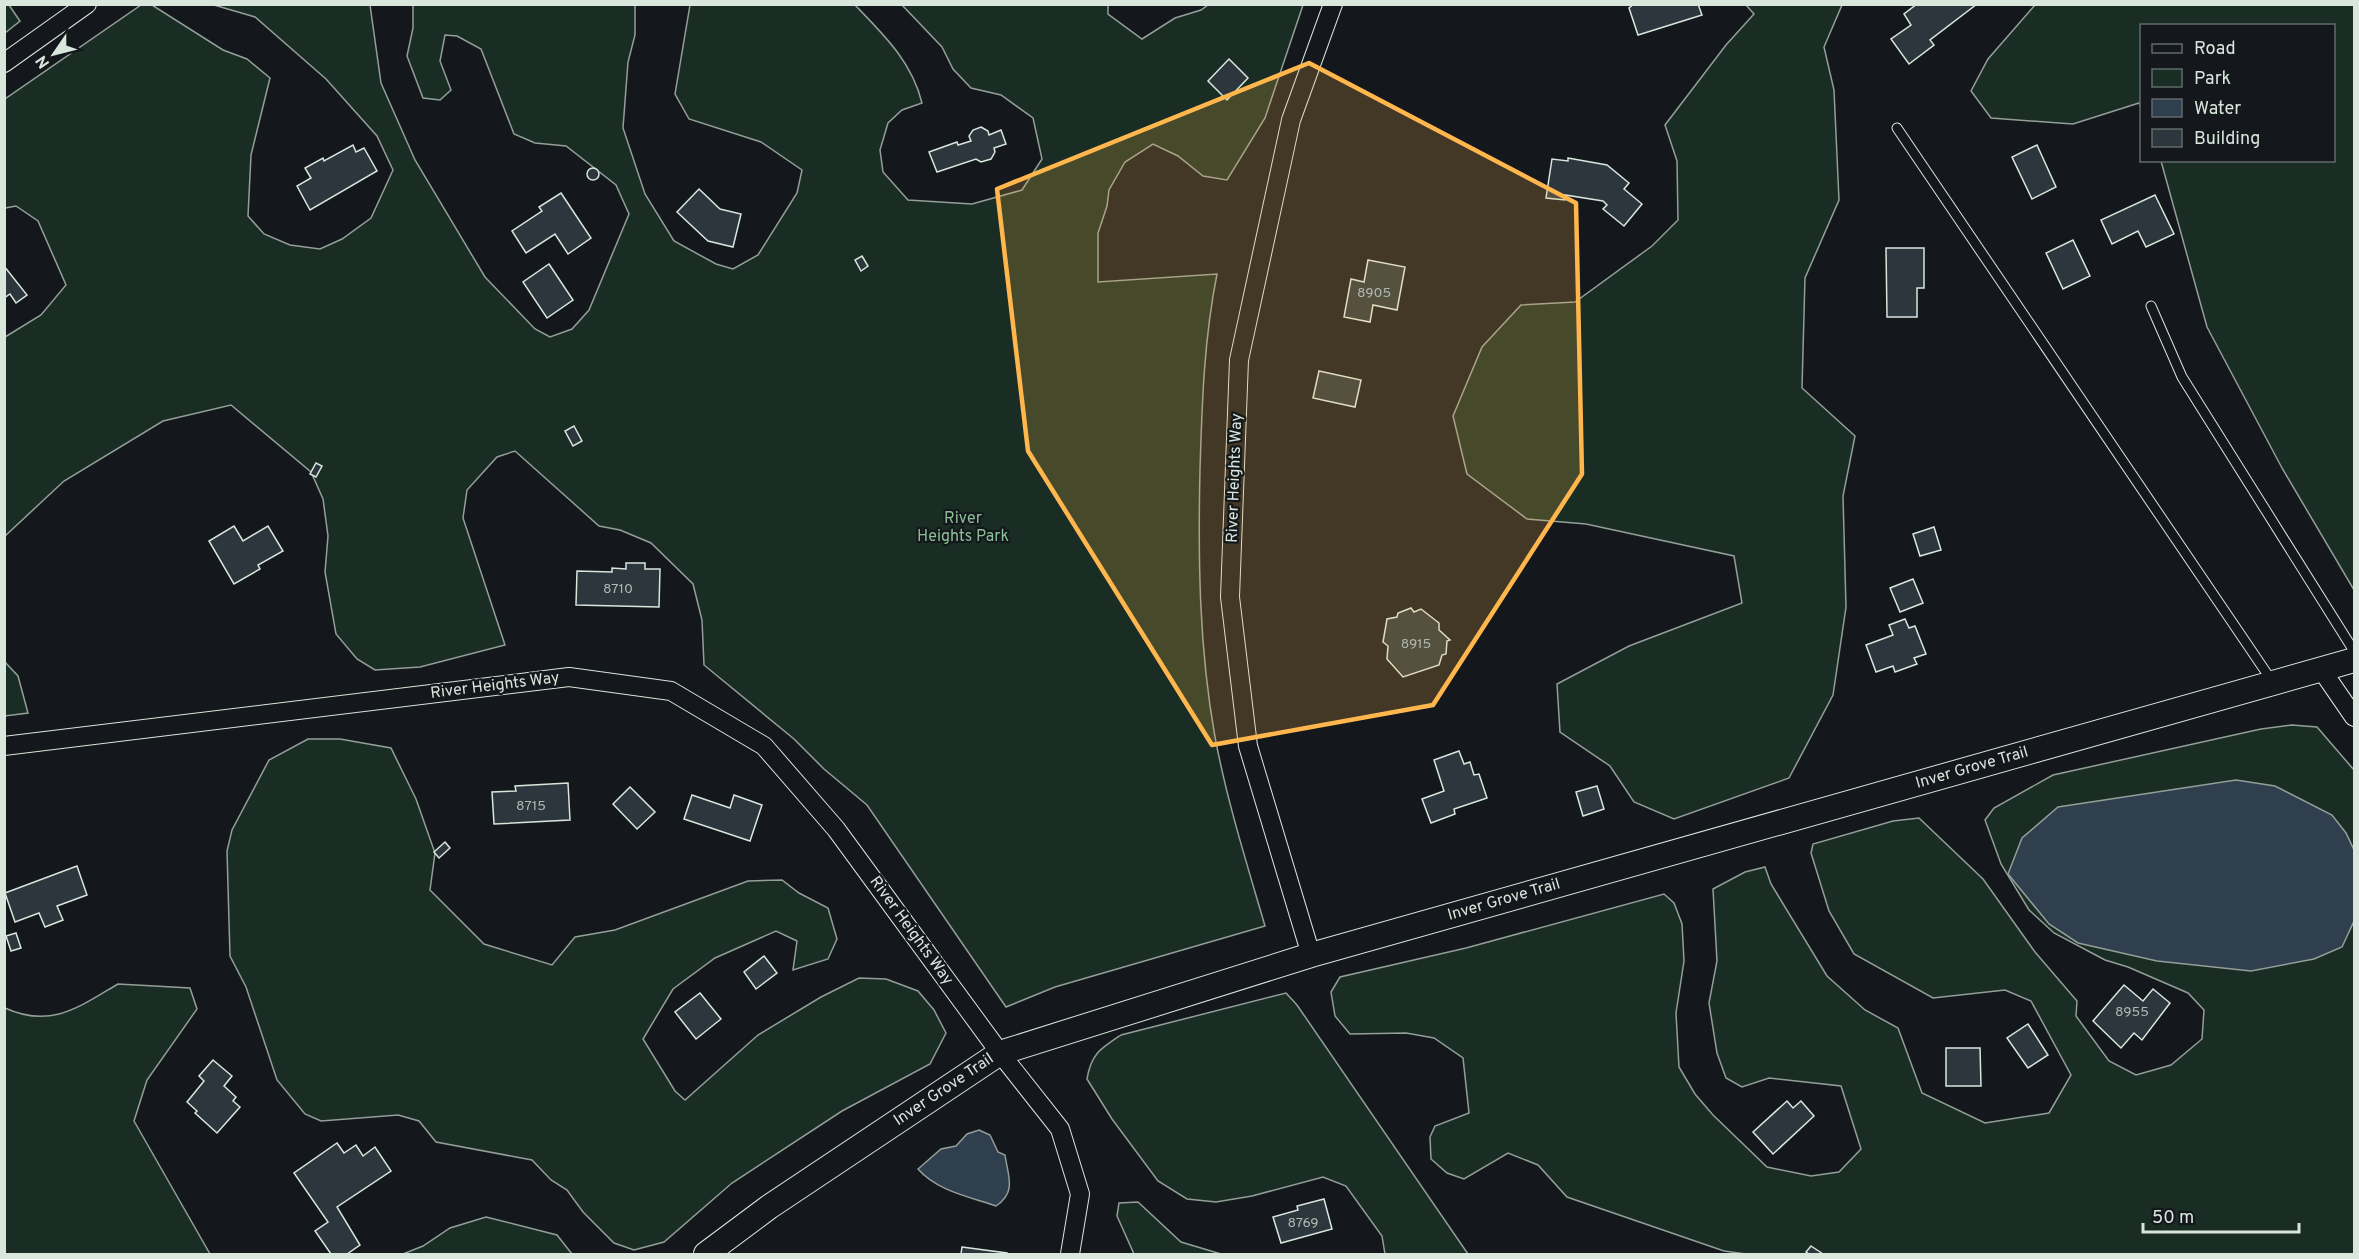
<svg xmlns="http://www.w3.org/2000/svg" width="2359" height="1259" viewBox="0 0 2359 1259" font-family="Overpass,sans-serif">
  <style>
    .green { fill: #1a2d24; stroke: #939e99; stroke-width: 1.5 }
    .water { fill: #2f3f4d; stroke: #939e99; stroke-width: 1.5 }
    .building { fill: #2c363c; stroke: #d8e6dc; stroke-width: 1.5 }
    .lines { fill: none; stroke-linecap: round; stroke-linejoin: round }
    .service-casing { stroke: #d8e6dc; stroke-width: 11 }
    .minor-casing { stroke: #d8e6dc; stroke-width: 20 }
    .tertiary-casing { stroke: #d8e6dc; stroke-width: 26 }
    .service { stroke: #14181c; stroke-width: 9 }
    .minor { stroke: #14181c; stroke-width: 18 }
    .tertiary { stroke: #14181c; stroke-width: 24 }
    .marked { fill: #ffb74d; fill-opacity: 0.2; stroke: #ffb74d; stroke-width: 4.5; stroke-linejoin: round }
    .labels { text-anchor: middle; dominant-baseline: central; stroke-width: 4.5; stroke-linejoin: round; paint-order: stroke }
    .number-label { font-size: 14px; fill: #adbab4 }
    .street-label { font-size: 16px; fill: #d8e6dc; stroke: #14181c }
    .park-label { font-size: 16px; fill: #8ac095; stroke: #14181c }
  </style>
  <rect width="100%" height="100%" fill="#14181c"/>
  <g class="green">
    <path d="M5 4 9 5 20 21 5 33Z"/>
    <path d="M141 5H152L223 50 247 59 270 78 251 155 248 216 264 234 290 245 320 249 342 239 371 218 393 170 377 136 326 79 255 17 214 5H370L381 83 415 160 485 277 535 329 550 337 572 329 589 310 629 214 616 185 566 146 535 143 514 134 481 49 457 36 445 35 440 61 451 90 440 100 423 98 407 56 413 28V5H635V35L628 62 623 128 645 194 674 241 716 264 733 269 758 255 797 193 802 170 761 142 689 119 675 94 690 5H855C884 35 912 62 922 103L902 110 888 123 880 150 883 172 908 200 972 204 1022 190 1042 159 1033 118 1001 95 971 88 953 69 942 47 902 5H1108V14L1142 39 1175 18 1201 10 1208 5H1303L1265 118 1227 180 1203 176 1178 156 1153 144 1125 162 1109 190 1107 206 1098 233V282L1217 274C1204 339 1202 403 1200 469 1198 559 1199 648 1215 737 1227 801 1247 864 1265 926L1055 987 1006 1007 867 805 824 769 794 739 704 665 702 620 693 584 651 543 620 530 599 526 515 451 497 457 467 490 463 518 505 645 420 667 375 670 357 659 336 634 325 572 328 536 323 499 311 472 231 405 163 421 64 481 5 536V337L41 315 66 285 38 221 16 206 5 208V99Z"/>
    <path d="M1746 5H1842L1824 47 1834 90 1839 200 1805 278 1802 388 1855 436 1843 496 1846 607 1833 695 1789 778 1674 819 1634 802 1610 766 1560 732 1557 684 1629 646 1742 603 1734 556 1586 524 1527 519 1467 474 1453 416 1482 347 1521 305 1575 302 1652 246 1678 220 1677 161 1665 125 1726 45 1754 14Z"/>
    <path d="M2035 5H2354V590L2282 468 2207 327 2161 161 2334 160V26H2142L2141 108 2139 103 2073 124 1991 118 1971 91 1988 59Z"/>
    <path d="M4 661 18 676 28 713 5 716Z"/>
    <path d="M2292 725 2317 727 2354 770V1254H1746L1724 1251 1567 1197 1538 1165 1508 1153 1464 1179 1447 1173 1431 1159 1430 1137 1435 1126 1469 1113 1463 1058 1434 1038 1406 1033 1350 1034 1335 1016 1331 992 1340 977 1466 948 1664 894 1674 903 1682 924 1684 961 1676 1013 1679 1067 1695 1094 1713 1115 1767 1167 1811 1176 1839 1172 1861 1149 1841 1086 1769 1078 1742 1087 1726 1078 1717 1053 1709 1003 1717 961 1713 889 1745 872 1765 867 1771 884 1827 976 1865 1010 1898 1028 1922 1093 1985 1123 2049 1113 2071 1075 2031 1001 2005 990 1933 998 1854 954 1829 911 1811 853 1813 844 1893 821 1919 818 1983 879 2035 952 2077 1001 2076 1016 2109 1061 2136 1075 2171 1065 2202 1039 2204 1010 2188 993 2128 967 2105 960 2054 933 2029 910 2001 864 1985 820 1994 808 2053 775 2261 729Z"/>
    <path d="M308 739H340L391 748 416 799 435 853 430 890 484 944 552 965 575 937 615 930 748 881 782 880 799 893 828 908 837 939 828 959 793 970 797 941 776 931 715 958 673 989 643 1039 675 1091 685 1100 758 1035 821 997 859 978 886 979 918 991 934 1010 946 1033 930 1064 842 1111 732 1183 664 1242 634 1250 614 1243 583 1212 567 1190 551 1180 532 1160 436 1142 419 1121 398 1115 321 1121 305 1114 277 1080 246 987 230 956 227 851 232 830 269 760Z"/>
    <path d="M118 984 190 988 197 1009 147 1080 134 1121 210 1254H5V1008C51 1029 79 1007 118 984Z"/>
    <path d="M1286 993 1297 1005 1468 1254H1385L1382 1236 1346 1186 1323 1177 1252 1196 1216 1202 1187 1199 1158 1181 1112 1119 1087 1079C1091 1054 1100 1049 1121 1035Z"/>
    <path d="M1138 1202 1181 1242 1221 1254H1134L1117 1216 1119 1203Z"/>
    <path d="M486 1217 557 1235 572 1254H403L423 1246 450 1228Z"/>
  </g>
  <g class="water">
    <path d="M2236 780 2275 786 2332 815 2346 833 2354 850V921L2342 947 2314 959 2251 971 2157 961 2078 943 2049 924 2008 874 2022 838 2058 807Z"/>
    <path d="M979 1130 990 1135 998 1152 1005 1155C1008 1176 1017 1192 996 1206 970 1197 937 1191 918 1169L941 1149 956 1146 967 1134Z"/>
  </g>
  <g class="building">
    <path d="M1634 4H1698L1702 15 1638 35 1629 8Z"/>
    <path d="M1917 4H1977L1930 40 1934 45 1909 64 1891 39 1911 25 1904 14Z"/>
    <path d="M1229 59 1248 78 1227 100 1208 81Z"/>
    <path d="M981 127 988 131 989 135 1001 130 1006 144 994 148 995 152 991 159 981 162 976 159 937 172 929 152 957 142 958 145 971 141 969 136 973 130Z"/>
    <path d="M353 145 356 152 364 148 377 171 310 210 297 186 311 178 305 168 323 158 324 161Z"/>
    <path d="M2037 145 2056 187 2032 199 2012 157Z"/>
    <path d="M1568 158 1607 165 1629 183 1624 189 1642 204 1624 226 1603 209 1607 205 1603 201 1565 195V200L1546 198 1552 159 1568 161Z"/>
    <circle cx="593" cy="174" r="6"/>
    <path d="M699 189 720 209 741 214 733 247 708 241 677 212Z"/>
    <path d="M561 193 591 238 568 254 555 234 526 253 512 231 542 211 539 207Z"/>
    <path d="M2155 195 2174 234 2146 247 2138 231 2112 244 2101 220Z"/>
    <path d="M2073 240 2090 276 2063 289 2046 253Z"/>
    <path d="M1886 248H1924V288H1917V317H1887Z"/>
    <path d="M862 256 868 266 861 271 855 260Z"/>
    <path d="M1368 260 1405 267 1397 310 1373 305 1370 322 1344 317 1351 279 1364 282Z"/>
    <path d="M549 264 573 300 547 318 523 282Z"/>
    <path d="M4 266 27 295 16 303 10 294 4 298Z"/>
    <path d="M1319 371 1361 380 1355 407 1313 398Z"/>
    <path d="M574 426 582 441 573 446 565 431Z"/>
    <path d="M316 463 322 466 316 477 310 474Z"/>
    <path d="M234 526 243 541 268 526 283 551 258 565 260 569 234 584 209 541Z"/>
    <path d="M1934 527 1941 550 1920 556 1913 534Z"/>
    <path d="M626 563H645V569H660L659 607 576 605 577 571 612 572V568L626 569Z"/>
    <path d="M1913 579 1923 603 1900 612 1890 588Z"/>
    <path d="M1411 608 1414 612 1421 609 1439 623V630L1450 640 1447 641 1446 654 1442 655 1439 665 1403 677 1387 659 1388 646 1383 642 1387 619 1397 617 1398 613Z"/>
    <path d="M1905 619 1909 628 1915 626 1926 654 1914 658 1917 664 1895 672 1893 666 1876 672 1866 645 1893 635 1889 625Z"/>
    <path d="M1459 751 1464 764 1470 762 1474 775 1479 774 1487 798 1454 809 1455 814 1431 823 1422 799 1444 791 1434 760Z"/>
    <path d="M568 783 570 820 494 824 492 792 516 791 515 786Z"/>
    <path d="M1597 786 1604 809 1583 816 1576 792Z"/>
    <path d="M630 787 655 812 637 829 613 804Z"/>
    <path d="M692 795 730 808 734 795 762 805 750 841 684 819Z"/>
    <path d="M445 842 450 848 439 858 434 852Z"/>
    <path d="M77 866 87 895 57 906 63 920 45 927 39 913 15 922 5 893Z"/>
    <path d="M16 933 21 948 11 951 6 936Z"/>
    <path d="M764 956 777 973 756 989 744 972Z"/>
    <path d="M2124 985 2143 1001 2153 989 2170 1003 2142 1040 2134 1033 2121 1048 2093 1021Z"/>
    <path d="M700 993 721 1019 696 1039 675 1012Z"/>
    <path d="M2028 1024 2048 1055 2028 1068 2007 1038Z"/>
    <path d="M1946 1048H1980L1981 1086H1946Z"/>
    <path d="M213 1060 232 1076 224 1086 236 1097 233 1101 240 1107 217 1133 195 1113 197 1111 187 1102 204 1081 199 1076Z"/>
    <path d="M1787 1101 1793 1108 1801 1101 1814 1116 1773 1154 1753 1132Z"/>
    <path d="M337 1143 344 1153 356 1145 363 1156 375 1147 391 1171 337 1207 360 1245 347 1254H331L315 1231 328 1222 294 1173Z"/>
    <path d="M1324 1199 1332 1229 1281 1243 1273 1217 1298 1210 1297 1206Z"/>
    <path d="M1811 1246 1823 1254H1809L1806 1252Z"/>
    <path d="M962 1247 1007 1253V1254H961Z"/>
  </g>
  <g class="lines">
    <g class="service-casing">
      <g id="service">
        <path d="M1897 128 2272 681"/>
        <path d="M2151 306 2182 377 2354 651"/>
      </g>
    </g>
    <g class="minor-casing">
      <g id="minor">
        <path d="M4 63 87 4"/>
        <path d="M2321 669 2354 717"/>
        <path d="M4 746 569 677 671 691 764 746 836 829 1000 1053 1060 1129 1080 1194 1070 1254"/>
        <path d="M1311 955 1248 746 1230 597 1239 360 1291 120 1333 4"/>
      </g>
    </g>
    <g class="tertiary-casing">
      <path id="tertiary" d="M706 1254 769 1207 1000 1053 1311 955 2354 660"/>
    </g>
    <use href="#service" class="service"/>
    <use href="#minor" class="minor"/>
    <use href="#tertiary" class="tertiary"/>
  </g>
  <path class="marked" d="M1309 63 1576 203 1582 474 1433 705 1212 745 1028 451 997 189Z"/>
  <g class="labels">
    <g class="number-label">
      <text x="1374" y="293">8905</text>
      <text x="618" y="589">8710</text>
      <text x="1416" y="644">8915</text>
      <text x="531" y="806">8715</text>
      <text x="2132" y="1012">8955</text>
      <text x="1303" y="1223">8769</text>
    </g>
    <g class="street-label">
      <text transform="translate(1235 478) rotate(-88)">River Heights Way</text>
      <text transform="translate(495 686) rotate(-7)">River Heights Way</text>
      <text transform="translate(1972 768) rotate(-16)">Inver Grove Trail</text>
      <text transform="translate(1504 900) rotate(-16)">Inver Grove Trail</text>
      <text transform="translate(911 931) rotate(54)">River Heights Way</text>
      <text transform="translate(944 1090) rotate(-34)">Inver Grove Trail</text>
    </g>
    <g class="park-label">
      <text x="963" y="519">River<tspan x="963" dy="18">Heights Park</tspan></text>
    </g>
  </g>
  <rect width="2359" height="1259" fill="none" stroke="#d8e6dc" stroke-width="12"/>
  <rect x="2140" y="24" width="195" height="138" fill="#14181c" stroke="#626a69" stroke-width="1.5"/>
  <rect x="2152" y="44" width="30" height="9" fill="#14181c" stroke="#626a69" stroke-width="1.5"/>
  <text x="2194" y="54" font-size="18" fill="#d8e6dc">Road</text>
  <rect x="2152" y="69" width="30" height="18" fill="#1a2d24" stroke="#626a69" stroke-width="1.5"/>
  <text x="2194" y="84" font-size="18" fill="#d8e6dc">Park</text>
  <rect x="2152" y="99" width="30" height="18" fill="#2f3f4d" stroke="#626a69" stroke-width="1.5"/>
  <text x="2194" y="114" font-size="18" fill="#d8e6dc">Water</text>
  <rect x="2152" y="129" width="30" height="18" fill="#2c363c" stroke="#626a69" stroke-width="1.5"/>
  <text x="2194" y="144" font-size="18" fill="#d8e6dc">Building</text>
  <g transform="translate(54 54) rotate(235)" stroke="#14181c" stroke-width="4.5" paint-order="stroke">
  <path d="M0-4.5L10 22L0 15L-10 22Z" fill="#d8e6dc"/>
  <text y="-9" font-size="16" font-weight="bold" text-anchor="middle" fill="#d8e6dc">N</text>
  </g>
  <path d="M2143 1223v9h156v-9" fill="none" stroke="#d8e6dc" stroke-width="3"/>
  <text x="2152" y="1223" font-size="18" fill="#d8e6dc" stroke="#14181c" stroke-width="4.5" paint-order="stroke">50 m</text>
</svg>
